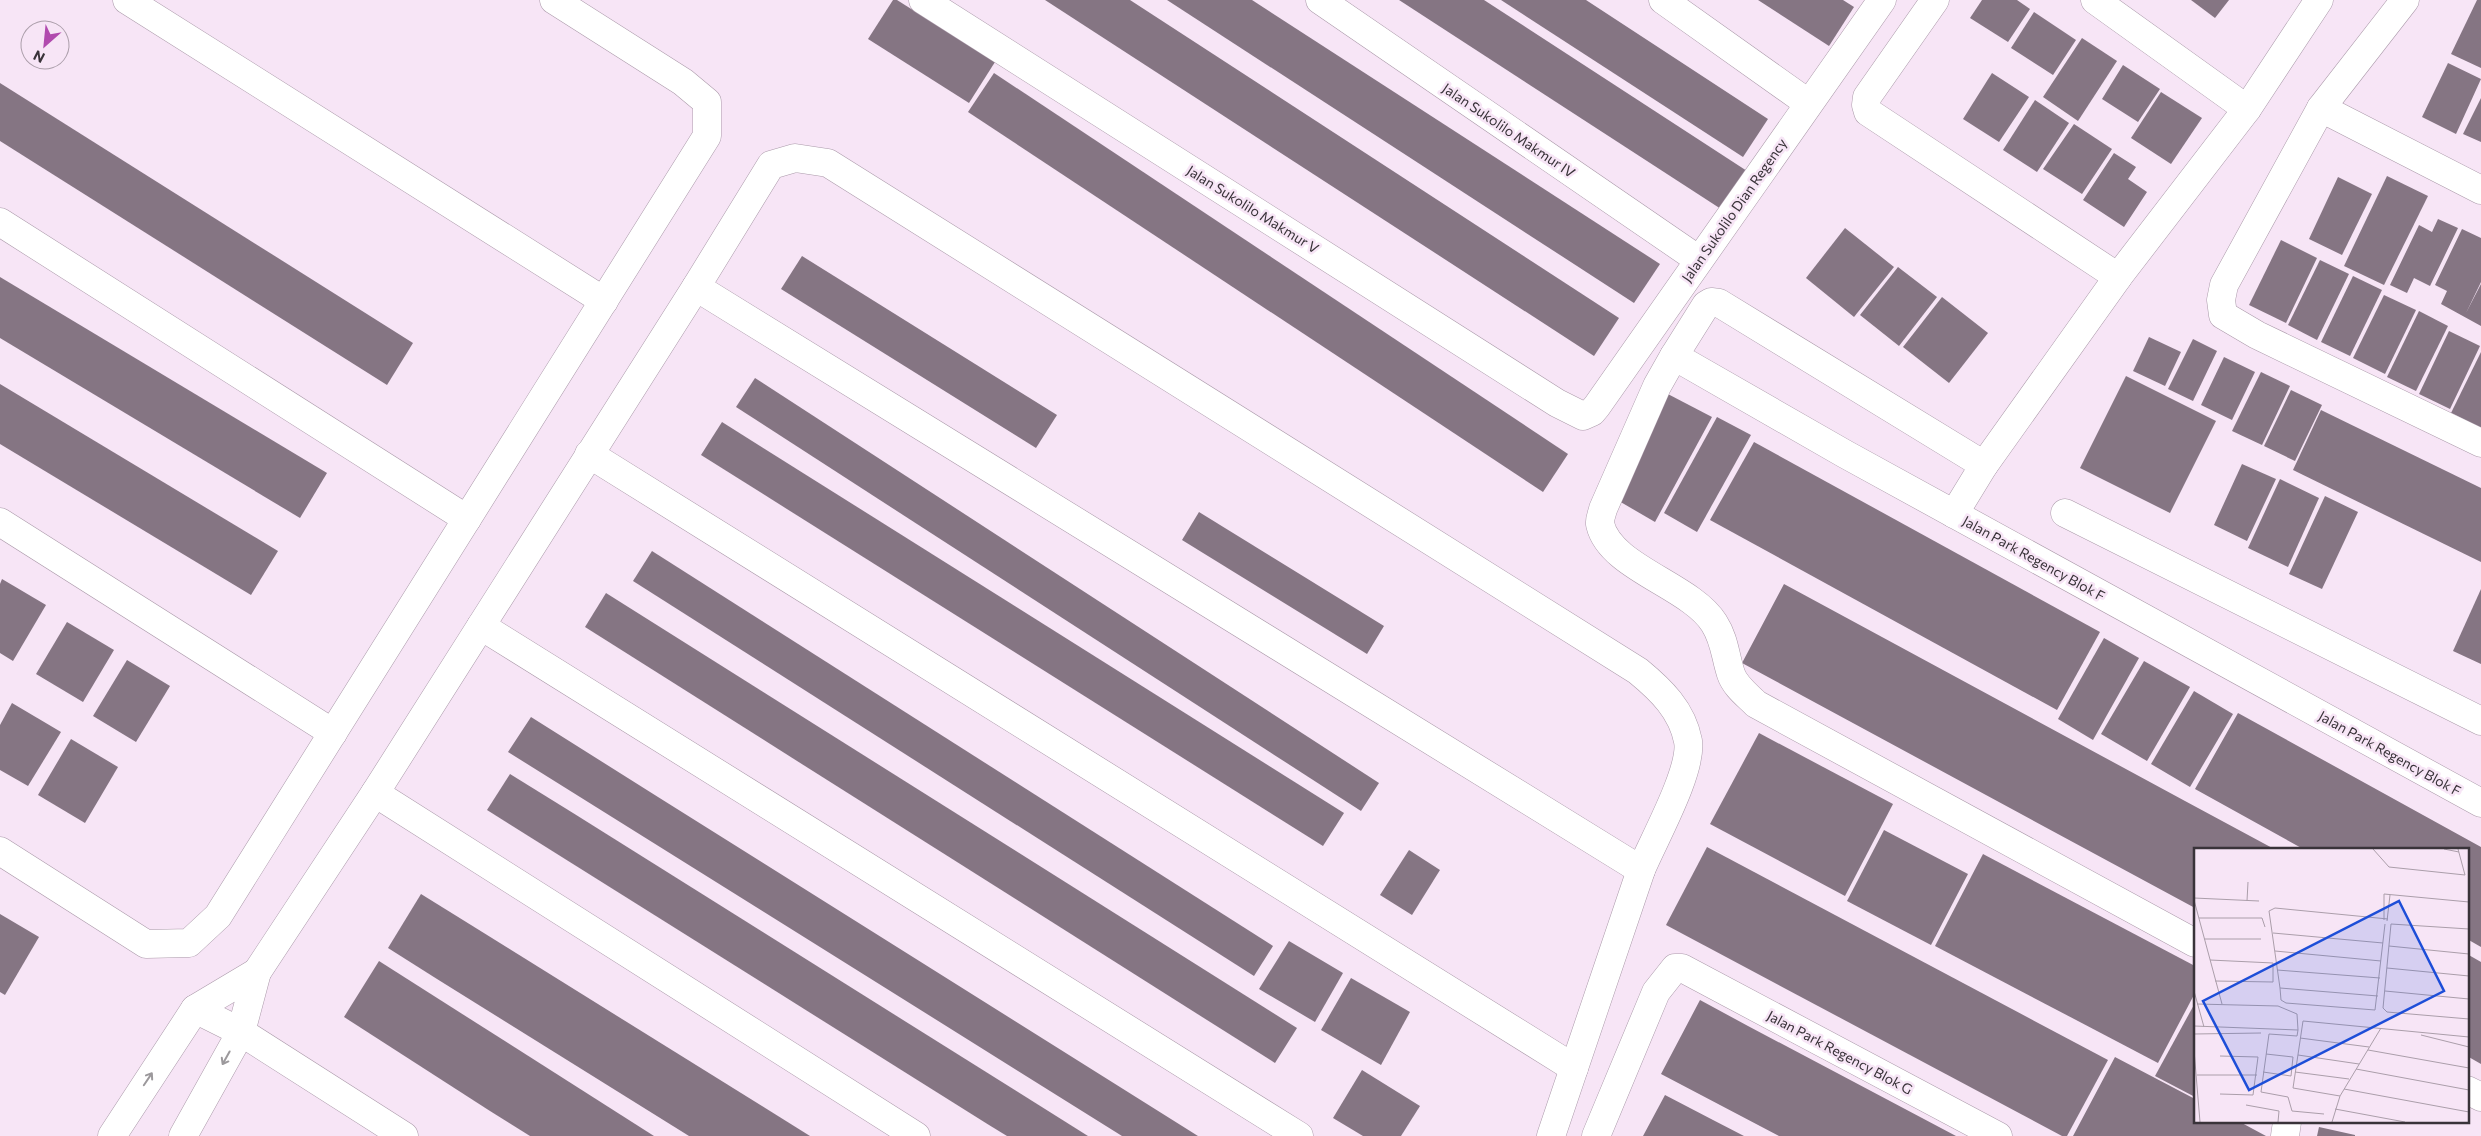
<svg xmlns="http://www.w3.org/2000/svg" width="2481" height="1136" viewBox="0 0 2481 1136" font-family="Commissioner,sans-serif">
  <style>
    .building { fill: #857583 }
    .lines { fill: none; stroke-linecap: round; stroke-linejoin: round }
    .street-casing { stroke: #ab9aaa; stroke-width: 29 }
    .street { stroke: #fff; stroke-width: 28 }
    .oneway { stroke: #9c999c }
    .labels { text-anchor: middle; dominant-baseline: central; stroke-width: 5; stroke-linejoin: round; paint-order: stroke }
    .street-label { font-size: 14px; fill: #393339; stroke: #f7e5f6 }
    .inset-road { fill: none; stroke: #ab9eaa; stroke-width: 1 }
    .view { fill: #1d4ed8; fill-opacity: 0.15; stroke: #1d4ed8; stroke-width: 2.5 }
    .inset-edge { fill: none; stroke: #393339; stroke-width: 2.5 }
  </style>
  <rect width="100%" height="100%" fill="#f7e5f6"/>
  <g class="building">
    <path d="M893 0H897L995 62 969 103 868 39Z"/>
    <path d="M1045 0H1130L1619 318 1594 356Z"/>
    <path d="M1167 0H1252L1660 264 1634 303Z"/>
    <path d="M1399 0H1484L1747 171 1721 209Z"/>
    <path d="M1501 0H1586L1768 119 1743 157Z"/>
    <path d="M1758 0H1843L1854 7 1829 46Z"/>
    <path d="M1982 0H2017L2030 9 2008 42 1970 18Z"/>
    <path d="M2191 0H2229L2215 18Z"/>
    <path d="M2481 0V68L2451 54 2477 0Z"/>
    <path d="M2034 12 2076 40 2053 75 2011 48Z"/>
    <path d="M2082 38 2117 61 2078 121 2043 97Z"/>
    <path d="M2448 63 2481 79 2456 134 2422 117Z"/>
    <path d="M2123 65 2160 89 2138 122 2102 99Z"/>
    <path d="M994 73 1568 454 1543 492 968 112Z"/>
    <path d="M1992 73 2029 97 1999 142 1963 119Z"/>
    <path d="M0 83 413 343 387 385 0 141Z"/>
    <path d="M2161 92 2202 118 2171 164 2131 138Z"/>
    <path d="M2481 98V142L2463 134Z"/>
    <path d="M2035 100 2069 123 2037 172 2003 150Z"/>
    <path d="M2074 124 2112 149 2082 194 2043 169Z"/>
    <path d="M2114 153 2136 167 2128 179 2147 192 2124 227 2083 200Z"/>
    <path d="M2387 176 2428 196 2384 285 2344 266Z"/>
    <path d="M2338 177 2372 194 2342 255 2309 239Z"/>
    <path d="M2438 219 2458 228 2430 286 2414 278 2407 293 2390 285 2419 225 2432 232Z"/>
    <path d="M1845 228 1894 267 1854 317 1806 278Z"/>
    <path d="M2462 229 2481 238V282L2466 313 2481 284V326L2441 304 2447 291 2435 285Z"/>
    <path d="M2281 240 2317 258 2286 323 2249 305Z"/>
    <path d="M802 256 1057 415 1036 448 781 289Z"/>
    <path d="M2320 260 2349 274 2317 340 2288 325Z"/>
    <path d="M1898 267 1937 297 1899 346 1860 315Z"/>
    <path d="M2353 276 2382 290 2350 356 2321 342Z"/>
    <path d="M0 277 327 473 300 518 0 338Z"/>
    <path d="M2384 295 2416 310 2385 374 2353 358Z"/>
    <path d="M1942 297 1988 333 1949 383 1903 347Z"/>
    <path d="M2419 311 2448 326 2416 391 2387 377Z"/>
    <path d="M2449 331 2480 346 2450 409 2419 394Z"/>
    <path d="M2149 337 2181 352 2165 386 2133 371Z"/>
    <path d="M2193 339 2217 351 2193 401 2168 389Z"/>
    <path d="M2481 352V428L2451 413Z"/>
    <path d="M2224 357 2255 372 2232 420 2201 405Z"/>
    <path d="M2261 372 2290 386 2262 445 2232 431Z"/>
    <path d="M2126 376 2216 421 2170 513 2080 468Z"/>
    <path d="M755 378 1379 783 1361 811 736 407Z"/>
    <path d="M0 384 278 551 251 595 0 444Z"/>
    <path d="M2291 390 2322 405 2295 461 2264 446Z"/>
    <path d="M1664 392 1712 417 1655 522 1612 497Z"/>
    <path d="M2321 410 2481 488V562L2293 470Z"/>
    <path d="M1717 417 1751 435 1697 532 1664 513Z"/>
    <path d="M722 422 1344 813 1323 846 701 455Z"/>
    <path d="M1754 442 2100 632 2057 710 1710 520Z"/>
    <path d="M2242 464 2276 479 2247 541 2214 525Z"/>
    <path d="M2280 479 2319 498 2288 567 2248 548Z"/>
    <path d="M2325 496 2358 512 2322 589 2289 574Z"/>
    <path d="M1199 512 1384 626 1367 654 1182 540Z"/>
    <path d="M652 551 1273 946 1254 976 633 581Z"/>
    <path d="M2 579 46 605 13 661 0 653V584Z"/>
    <path d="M1784 584 2185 801 2276 850H2195V908L2010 808 1742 663Z"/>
    <path d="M2481 589V664L2453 651Z"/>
    <path d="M606 593 1297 1028 1275 1063 585 627Z"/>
    <path d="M67 622 114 650 83 702 36 674Z"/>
    <path d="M2104 638 2139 658 2093 740 2058 719Z"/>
    <path d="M127 660 170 686 136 742 93 716Z"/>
    <path d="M2144 661 2190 687 2147 761 2101 734Z"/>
    <path d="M2194 691 2233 714 2190 787 2151 764Z"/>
    <path d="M12 703 61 732 28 786 0 770V725Z"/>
    <path d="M2238 713 2481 847V947L2467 939V850H2305L2195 789Z"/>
    <path d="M531 717 658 797 1198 1136H1122L764 912 508 752Z"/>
    <path d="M1759 733 1893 804 1845 896 1710 824Z"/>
    <path d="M71 739 118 767 85 823 38 795Z"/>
    <path d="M510 774 573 813 1088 1136H1007L989 1125 487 810Z"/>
    <path d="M1884 830 1968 874 1931 945 1847 901Z"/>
    <path d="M1707 847 2108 1060 2067 1136H2062L1666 925Z"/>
    <path d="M1409 850 1440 870 1412 915 1380 895Z"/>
    <path d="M1983 854 2195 966V993L2158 1063 1935 946Z"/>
    <path d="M421 894 471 925 810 1136H689L437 979 388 948Z"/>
    <path d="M0 914 39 937 5 995 0 992Z"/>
    <path d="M1289 941 1343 973 1315 1022 1259 989Z"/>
    <path d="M2467 954 2481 962V1064L2467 1056Z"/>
    <path d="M379 961 654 1136H530L490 1111 344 1017Z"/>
    <path d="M1351 978 1410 1012 1381 1065 1321 1030Z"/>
    <path d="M1700 1000 1748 1026 1956 1136H1779L1661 1074Z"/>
    <path d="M2195 1003V1097L2155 1076Z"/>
    <path d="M2115 1057 2195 1099V1122H2240L2266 1136H2073Z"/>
    <path d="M1362 1070 1420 1106 1401 1136H1363L1333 1118Z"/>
    <path d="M1665 1095 1713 1120 1744 1136H1643Z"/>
    <path d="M2319 1127 2355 1135V1136H2317Z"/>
  </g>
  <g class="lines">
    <g class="street-casing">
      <g id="street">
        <path d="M127 0 604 301"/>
        <path d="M923 0 1557 403 1583 416 1592 412 1597 406 1882 0"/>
        <path d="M1320 0 1699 260"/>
        <path d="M1663 0 1808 103"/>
        <path d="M1935 0 1867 97 1866 105 1868 112 2118 277"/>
        <path d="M2095 0 2247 109"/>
        <path d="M2319 0 2247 109 2118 277 1984 465 1719 303 1711 302 1706 305 1674 356 1845 454 2481 803"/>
        <path d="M2405 0 2321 108 2224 285 2221 300 2223 315 2257 335 2481 443"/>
        <path d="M2321 108 2481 190"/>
        <path d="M0 222 467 519"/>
        <path d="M696 287 1641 870 1551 1136"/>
        <path d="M1674 356 1657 386 1603 509C1602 514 1599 520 1600 524 1610 568 1690 585 1714 623 1725 640 1725 656 1731 674 1735 686 1747 695 1756 704L2195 943"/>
        <path d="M589 454 1574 1068"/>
        <path d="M2065 513 2481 721"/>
        <path d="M1954 514 1984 465"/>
        <path d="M0 522 333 733"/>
        <path d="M481 626 1299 1136"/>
        <path d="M375 793 916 1136"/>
        <path d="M0 851 146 944 189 943 218 916 707 136V102L683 82 554 0"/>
        <path d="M257 972 375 793 696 287 771 165 795 158 828 163 1638 671C1661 690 1682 710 1688 741 1693 770 1653 841 1641 870"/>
        <path d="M195 1009 241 1032 404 1136"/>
        <path d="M2467 1090 2481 1097"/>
        <path d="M112 1136 195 1009 257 972 241 1032 183 1136"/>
        <path d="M1596 1136 1656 992 1675 968H1682L1998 1136"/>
        <path d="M2285 1136 2287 1122"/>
      </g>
    </g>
    <use href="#street" class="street"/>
  </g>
  <defs><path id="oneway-shaft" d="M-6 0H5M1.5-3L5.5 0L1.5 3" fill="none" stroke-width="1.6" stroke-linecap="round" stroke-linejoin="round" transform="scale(1.25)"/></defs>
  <g class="oneway">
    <use href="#oneway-shaft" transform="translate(226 1058) rotate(119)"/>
    <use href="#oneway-shaft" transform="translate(148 1079) rotate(-56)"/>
  </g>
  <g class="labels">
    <g class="street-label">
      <text transform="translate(1509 130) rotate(34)">Jalan Sukolilo Makmur IV</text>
      <text transform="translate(1253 209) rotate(32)">Jalan Sukolilo Makmur V</text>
      <text transform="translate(1734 210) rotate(-55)">Jalan Sukolilo Dian Regency</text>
      <text transform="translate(2034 558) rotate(29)">Jalan Park Regency Blok F</text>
      <text transform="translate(2390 753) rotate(29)">Jalan Park Regency Blok F</text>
      <text transform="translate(1840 1052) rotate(28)">Jalan Park Regency Blok G</text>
    </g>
  </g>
  <g transform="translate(2194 848)">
    <rect width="275" height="275" fill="#f7e5f6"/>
    <path class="inset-road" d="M179 1 195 19 271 27 264 1M250 1 265 4M0 50 65 53M0 52 28 156M53 53 54 34M5 70H68L71 79M190 72V46L275 54M193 73 196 47M275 81 197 76 189 160 193 164 275 171M79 85 189 95M10 91H67M195 98 275 106M81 103 187 113M16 112 79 115V134L21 133M193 120 275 128M83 122 186 130M86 140 87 152 92 155 181 162 191 76M0 143 10 179M191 143 275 151M184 148 86 140 75 63 81 60 194 71M3 156 84 158 103 166 104 182M0 178 104 182 103 188 75 186 67 244 94 249 98 263 130 266M0 186 67 185M227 187 275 199M106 190 175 199M0 202 6 274M174 202 275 220M104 207 165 216M162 221 275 242M69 224 97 228 99 209 72 206M101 224 155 231M3 227H63M150 241 275 264M26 246 59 247 64 209 26 208M146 248 99 240 109 173 275 189M52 257 85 263 84 274M141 261 211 274M138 274 146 248 187 180"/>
    <path class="view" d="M205 53 250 143 55 242 9 153Z"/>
    <rect width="275" height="275" class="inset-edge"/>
  </g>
  <g transform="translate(45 45) rotate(207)"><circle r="24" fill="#f7e5f6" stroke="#ab9eaa"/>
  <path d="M0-4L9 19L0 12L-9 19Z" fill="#b14aae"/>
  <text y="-8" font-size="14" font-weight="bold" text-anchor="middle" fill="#393339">N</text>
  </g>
</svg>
